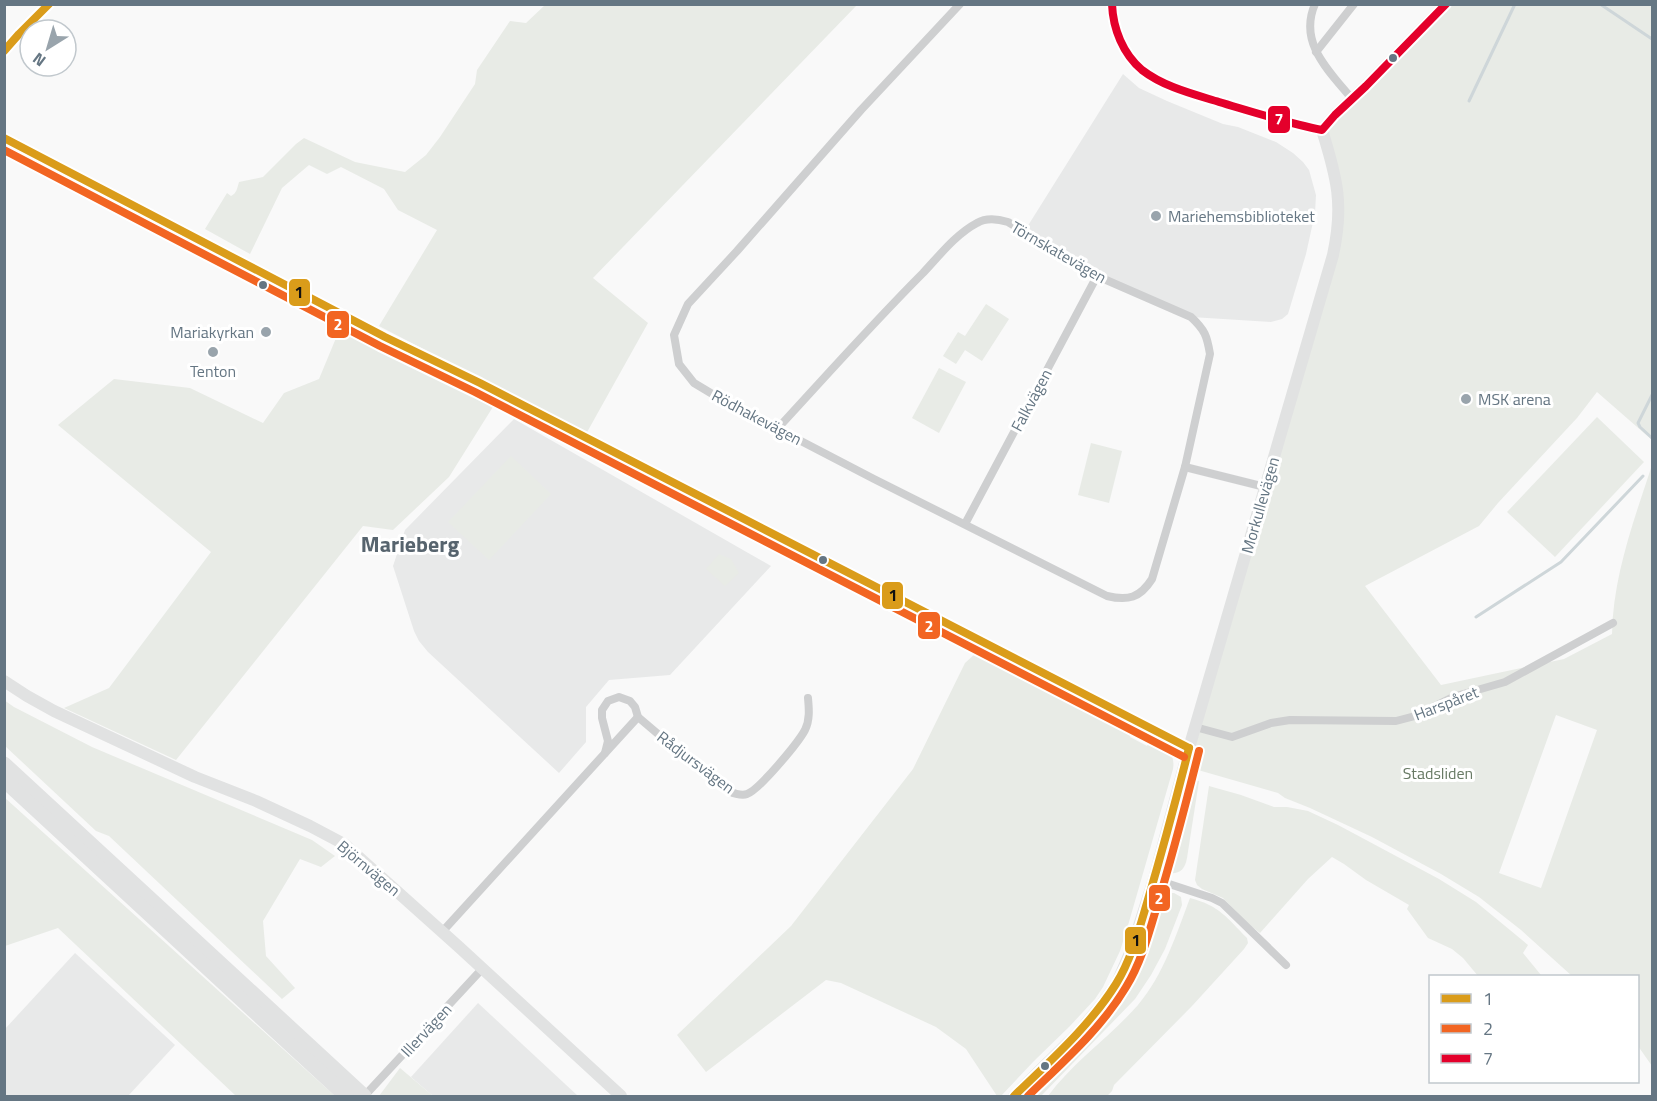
<svg xmlns="http://www.w3.org/2000/svg" width="1657" height="1101" viewBox="0 0 1657 1101" font-family="'Titillium Web',sans-serif">
  <style>
    .built { fill: #e8e9e9 }
    .green { fill: #e8ebe6; fill-rule: evenodd }
    .lines { fill: none; stroke-linecap: round; stroke-linejoin: round }
    .stream { stroke: #ced6d9; stroke-width: 3 }
    .street { stroke: #cecfd0; stroke-width: 8 }
    .secondary { stroke: #e1e2e2; stroke-width: 12 }
    .highway { stroke: #e1e2e2; stroke-width: 15 }
    .bus-1-casing { stroke: #fff; stroke-width: 12 }
    .bus-2-casing { stroke: #fff; stroke-width: 12 }
    .bus-3-casing { stroke: #fff; stroke-width: 12 }
    .bus-1 { stroke: #da9c1a; stroke-width: 8 }
    .bus-2 { stroke: #f26522; stroke-width: 8 }
    .bus-3 { stroke: #e4002b; stroke-width: 8 }
    .bus-dot { fill: #657683; stroke: #fff; stroke-width: 2 }
    .poi-dot { fill: #99a4ac; stroke: #fff; stroke-width: 2 }
    .labels { text-anchor: middle; dominant-baseline: central; stroke-width: 6; stroke-linejoin: round; paint-order: stroke }
    .poi-label { font-size: 16px; fill: #657683; stroke: #fff; text-anchor: start }
    .street-label { font-size: 16px; fill: #657683; stroke: #fff }
    .park-label { font-size: 16px; fill: #687a64; stroke: #fff }
    .district-label { font-size: 22px; font-weight: bold; fill: #57646e; stroke: #fff }
    .line-badge { stroke: #fff; stroke-width: 2 }
    .badge-label { font-size: 16px; text-anchor: middle; font-weight: bold; fill: #fff }
    .pale-badge-label { font-size: 16px; text-anchor: middle; font-weight: bold; fill: #111 }
  </style>
  <rect width="100%" height="100%" fill="#f9f9f9"/>
  <g class="built">
    <path d="M1123 74 1139 88 1167 101 1223 124 1238 127 1276 142 1293 153 1303 162 1309 170 1316 195 1315 213 1306 254 1288 314 1282 319 1271 322 1191 317 1110 282 1024 232Z"/>
    <path d="M514 419 771 566 670 675 609 680 586 707V742L559 773 428 652 419 641 414 631 393 566 405 530Z"/>
    <path d="M75 953 175 1045 128 1096H5V1029Z"/>
    <path d="M478 1003 578 1096H433L411 1077Z"/>
  </g>
  <g class="green">
    <path d="M545 5H857L593 278 648 323 586 434 379 326 437 230 398 210 384 189 341 167 327 174 309 165 282 188 250 254 205 229 227 193 231 196C237 193 237 188 239 182L263 177 296 144 304 138 355 162 405 172 426 155 440 137 475 84 477 70 510 21 526 23Z"/>
    <path d="M1446 5H1652V440L1597 392 1577 418 1498 503 1479 526 1365 586 1441 685 1564 659 1612 634C1613 576 1634 520 1652 465V1066L1638 1046V976H1572L1521 930 1479 897 1441 874 1372 837 1310 808 1285 798 1278 793 1184 766 1333 255 1339 208 1322 130ZM1556 715 1597 730 1541 888 1499 873Z"/>
    <path d="M986 304 1009 319 982 361 965 350 956 364 943 356 958 332 965 336Z"/>
    <path d="M341 326 496 402 449 477 393 530 363 526 176 760 64 708 109 688 211 552 58 425 114 379 190 388 263 423 284 393 319 379Z"/>
    <path d="M939 368 966 382 939 433 912 418Z"/>
    <path d="M1597 417 1644 462 1555 557 1507 512Z"/>
    <path d="M1091 443 1122 451 1109 503 1078 495Z"/>
    <path d="M511 456 551 494 489 560 448 522Z"/>
    <path d="M719 554 731 559 739 573 725 586 706 569Z"/>
    <path d="M977 652 1132 729 1130 737 1147 746 1151 738C1164 746 1176 752 1173 769L1129 922 1120 951 1103 987 1095 999 1070 1026 1034 1061 1001 1096H997L966 1049 936 1027 841 983 826 980 706 1072 677 1035 791 926 913 769 965 663Z"/>
    <path d="M4 700 14 707 92 747 312 840 335 856 321 867 300 859 263 921 266 956 295 988 282 999 109 836 96 831 5 746Z"/>
    <path d="M1186 778 1199 781 1187 858C1185 869 1180 875 1167 873L1163 864Z"/>
    <path d="M1209 786 1241 795 1274 807H1287L1308 811 1338 825 1439 879 1476 902 1528 945 1523 953 1541 975 1545 976H1478L1463 958 1452 949 1428 938 1407 909 1409 905 1366 880 1344 864 1332 857 1308 879 1260 933 1246 922 1223 898 1202 889 1197 885 1195 880Z"/>
    <path d="M4 797 335 1096H236L58 928 5 946Z"/>
    <path d="M1162 893H1174L1181 897 1182 905 1165 949 1151 975 1135 999 1041 1096H1027L1066 1061 1082 1039 1108 1007 1128 973 1144 936 1156 901Z"/>
    <path d="M1190 898C1220 906 1226 917 1247 938L1248 943 1244 949 1192 1006 1114 1085 1112 1091 1107 1096H1048C1073 1062 1110 1037 1138 1005 1164 974 1176 935 1190 898Z"/>
    <path d="M400 1068 433 1096H379Z"/>
  </g>
  <g class="lines">
    <g class="stream">
      <path d="M1600 4 1652 39"/>
      <path d="M1469 101 1515 4"/>
      <path d="M1652 395 1638 423 1640 427 1652 438"/>
      <path d="M1476 617 1561 562 1643 476"/>
    </g>
    <g class="street">
      <path d="M1112 4C1112 19 1115 31 1122 44 1141 85 1190 92 1229 105 1260 114 1290 124 1322 130"/>
      <path d="M1315 4C1298 43 1329 71 1352 99"/>
      <path d="M4 52 19 34 50 4"/>
      <path d="M1316 52 1354 4"/>
      <path d="M4 138 69 173 385 337 480 383 847 573 1189 748"/>
      <path d="M778 428C826 376 873 323 923 273 939 256 956 234 977 223 987 217 998 219 1008 222L1097 276 1191 317C1205 330 1207 336 1210 354L1185 467 1152 579C1140 598 1128 601 1107 596L874 479 724 401 694 383 679 364 674 335 688 304 737 251 861 110 960 4"/>
      <path d="M1185 467 1265 487"/>
      <path d="M965 524 1097 276"/>
      <path d="M1195 727 1232 737 1271 723 1290 720 1396 721 1415 716 1453 697 1505 682 1613 623"/>
      <path d="M605 753 608 741 602 718V710L608 701 619 697 630 701 635 707 638 717 678 751 733 793C738 794 742 796 747 794 759 790 798 743 805 730 810 720 809 709 808 698"/>
      <path d="M1154 879 1212 898 1222 903 1286 965"/>
      <path d="M442 932 638 717"/>
      <path d="M369 1091 482 969"/>
    </g>
    <g class="secondary">
      <path d="M4 681 27 696 54 711 195 777 256 801 310 826 344 844 459 947 621 1096"/>
      <path d="M1014 1096 1079 1032 1102 1004 1117 983 1131 951 1154 879 1189 748 1333 255C1344 205 1337 178 1322 130L1335 115 1366 86 1446 4"/>
    </g>
    <g class="highway">
      <path d="M4 764 364 1096"/>
      <path d="M4 780 346 1096"/>
    </g>
    <g class="bus-1-casing">
      <g id="bus-1">
        <path d="M4 51 19 34 49 4"/>
        <path d="M4 138 385 337 480 383 1189 748"/>
        <path d="M1014 1096C1050 1061 1089 1027 1116 984 1131 960 1139 930 1147 903 1162 852 1176 800 1189 748"/>
      </g>
    </g>
    <g class="bus-2-casing">
      <g id="bus-2">
        <path d="M4 150 380 346 475 392 1184 757"/>
        <path d="M1028 1096C1063 1062 1101 1029 1126 987 1141 963 1149 933 1157 906 1173 854 1186 803 1199 751"/>
      </g>
    </g>
    <g class="bus-3-casing">
      <path id="bus-3" d="M1112 4C1113 29 1123 54 1142 70 1164 87 1193 94 1219 102 1253 112 1287 123 1322 130L1335 115 1366 86 1446 4"/>
    </g>
    <use href="#bus-1" class="bus-1"/>
    <use href="#bus-2" class="bus-2"/>
    <use href="#bus-3" class="bus-3"/>
  </g>
  <g class="bus-dot">
    <circle cx="1393" cy="58" r="5"/>
    <circle cx="263" cy="285" r="5"/>
    <circle cx="823" cy="560" r="5"/>
    <circle cx="1045" cy="1066" r="5"/>
  </g>
  <g class="poi-dot">
    <circle cx="1156" cy="216" r="6"/>
    <circle cx="266" cy="332" r="6"/>
    <circle cx="213" cy="352" r="6"/>
    <circle cx="1466" cy="399" r="6"/>
  </g>
  <g class="labels">
    <g class="poi-label">
      <text x="1168" y="216">Mariehemsbiblioteket</text>
      <text x="254" y="332" text-anchor="end">Mariakyrkan</text>
      <text x="213" y="371" text-anchor="middle">Tenton</text>
      <text x="1478" y="399">MSK arena</text>
    </g>
    <g class="street-label">
      <text transform="translate(1059 252) rotate(30)">Törnskatevägen</text>
      <text transform="translate(1031 400) rotate(-62)">Falkvägen</text>
      <text transform="translate(757 417) rotate(28)">Rödhakevägen</text>
      <text transform="translate(1260 505) rotate(-74)">Morkullevägen</text>
      <text transform="translate(1446 703) rotate(-21)">Harspåret</text>
      <text transform="translate(696 762) rotate(37)">Rådjursvägen</text>
      <text transform="translate(369 868) rotate(40)">Björnvägen</text>
      <text transform="translate(426 1030) rotate(-47)">Illervägen</text>
    </g>
    <g class="park-label">
      <text x="1438" y="773">Stadsliden</text>
    </g>
    <g class="district-label">
      <text x="410" y="544">Marieberg</text>
    </g>
  </g>
  <g class="line-badge">
    <rect x="1267" y="105" width="24" height="29" rx="6" fill="#e4002b"/>
    <rect x="288" y="278" width="23" height="29" rx="6" fill="#da9c1a"/>
    <rect x="326" y="310" width="24" height="29" rx="6" fill="#f26522"/>
    <rect x="881" y="581" width="23" height="29" rx="6" fill="#da9c1a"/>
    <rect x="917" y="611" width="24" height="29" rx="6" fill="#f26522"/>
    <rect x="1148" y="884" width="23" height="28" rx="6" fill="#f26522"/>
    <rect x="1124" y="926" width="23" height="29" rx="6" fill="#da9c1a"/>
  </g>
  <g class="badge-label">
    <text x="1279" y="125">7</text>
    <text x="338" y="330">2</text>
    <text x="929" y="632">2</text>
    <text x="1159" y="904">2</text>
  </g>
  <g class="pale-badge-label">
    <text x="299" y="298">1</text>
    <text x="893" y="601">1</text>
    <text x="1136" y="946">1</text>
  </g>
  <rect width="1657" height="1101" fill="none" stroke="#657683" stroke-width="12"/>
  <rect x="1429" y="975" width="210" height="108" fill="#ffffff" stroke="#c1c8cd" stroke-width="1.5"/>
  <rect x="1441" y="994" width="30" height="9" fill="#da9c1a" stroke="#c1c8cd" stroke-width="1.5"/>
  <text x="1483" y="1005" font-size="18" fill="#657683">1</text>
  <rect x="1441" y="1024" width="30" height="9" fill="#f26522" stroke="#c1c8cd" stroke-width="1.5"/>
  <text x="1483" y="1035" font-size="18" fill="#657683">2</text>
  <rect x="1441" y="1054" width="30" height="9" fill="#e4002b" stroke="#c1c8cd" stroke-width="1.5"/>
  <text x="1483" y="1065" font-size="18" fill="#657683">7</text>
  <g transform="translate(48 48) rotate(217)"><circle r="28" fill="#ffffff" stroke="#c1c8cd" stroke-width="1.5"/>
  <path d="M0-4.5L10 22L0 15L-10 22Z" fill="#99a4ac"/>
  <text y="-9" font-size="16" font-weight="bold" text-anchor="middle" fill="#657683">N</text>
  </g>
</svg>
